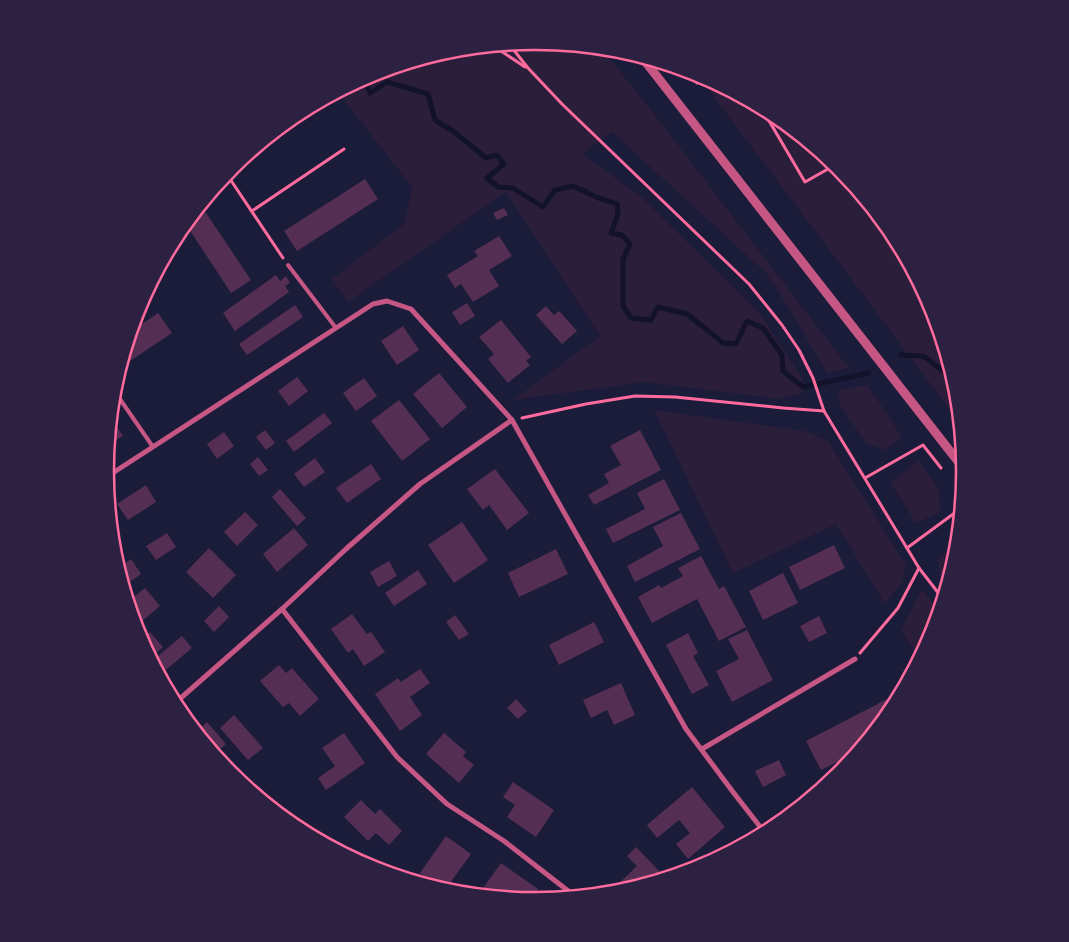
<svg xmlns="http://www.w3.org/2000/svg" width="1069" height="942" viewBox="0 0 1069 942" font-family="'Titillium Web',sans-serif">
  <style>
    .green { fill: #2a1e3b }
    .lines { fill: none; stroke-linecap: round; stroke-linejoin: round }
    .stream { stroke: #12122b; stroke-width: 5 }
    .building { fill: #542f53 }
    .path { stroke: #ff6b9d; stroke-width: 3 }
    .service { stroke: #c65784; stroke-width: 4 }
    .minor { stroke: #c65784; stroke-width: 5 }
    .tertiary { stroke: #c65784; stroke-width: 9 }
    .rim { fill: none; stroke: #ff6b9d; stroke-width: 2.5 }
  </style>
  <rect width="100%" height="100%" fill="#1b1b3a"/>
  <g class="green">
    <path d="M534 41 601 48 648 106 849 368 827 373 787 305 766 273 612 132 582 154 638 194 759 312 802 378 803 393 780 399 644 382 513 400 600 336 506 192 348 302 332 279 405 223 412 187 337 91 370 74 451 49Z"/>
    <path d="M696 73 773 114 839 167 892 232 932 307 956 387 959 422Z"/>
    <path d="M867 385 894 424 901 439 885 450 866 443 840 405 838 390Z"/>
    <path d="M654 410 805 431 828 441 906 565 902 582 885 604 836 524 733 573Z"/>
    <path d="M919 461 939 489 940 512 916 523 890 482Z"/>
    <path d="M957 539 956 555 947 584 940 575 938 560Z"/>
    <path d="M922 589 939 611 931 636 919 659 901 630Z"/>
  </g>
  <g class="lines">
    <g class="stream">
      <path d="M364 77 370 93 387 82 428 94 435 120 453 131 486 158 497 155 504 164 487 178 498 187 513 188 543 207 555 190 573 186 601 199 617 204 618 214 611 233 622 235 630 244 623 259V306L631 318 651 320 658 307 687 314 723 343 736 344 747 321 763 328 782 355 783 371 803 387 869 373"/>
      <path d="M900 355 923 356 953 378"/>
    </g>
  </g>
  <g class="building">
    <path d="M365 179 378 199 297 251 284 231Z"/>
    <path d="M200 204 251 280 231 293 185 223Z"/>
    <path d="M504 208 508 215 497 220 493 213Z"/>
    <path d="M499 236 512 256 489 270 499 286 473 302 461 284 455 288 447 275 478 256 474 251Z"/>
    <path d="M276 275 280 281 286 276 290 283 285 286 289 292 235 331 223 313Z"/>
    <path d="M467 303 475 316 460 325 452 312Z"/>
    <path d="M295 305 303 317 247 355 239 344Z"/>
    <path d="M546 306 554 315 559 311 577 331 562 344 536 315Z"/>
    <path d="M158 313 172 333 118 369 129 333Z"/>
    <path d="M501 320 531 357 526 361 530 365 508 383 488 359 494 354 479 337Z"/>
    <path d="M403 326 419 350 397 365 381 341Z"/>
    <path d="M439 373 467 407 442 428 413 394Z"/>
    <path d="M297 377 308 391 289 406 278 391Z"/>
    <path d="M364 378 377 396 356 411 343 393Z"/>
    <path d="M399 400 430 439 402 461 371 421Z"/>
    <path d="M324 413 332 423 294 452 286 441Z"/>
    <path d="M115 424 123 436 107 445 109 428Z"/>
    <path d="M265 430 275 443 266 450 256 437Z"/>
    <path d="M640 430 661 470 594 505 588 495 609 483 604 474 621 465 610 446Z"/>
    <path d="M224 432 234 446 217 459 207 444Z"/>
    <path d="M258 457 268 470 259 476 250 464Z"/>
    <path d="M315 458 325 472 304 487 294 474Z"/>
    <path d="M371 464 381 479 347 503 336 488Z"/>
    <path d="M495 469 529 513 507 530 489 505 483 510 467 489Z"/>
    <path d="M664 479 680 510 613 543 606 529 645 509 637 493Z"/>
    <path d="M146 485 156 502 128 520 117 504Z"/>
    <path d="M280 489 306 518 297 526 272 497Z"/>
    <path d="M245 512 258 525 237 546 224 532Z"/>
    <path d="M681 513 700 549 635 582 627 566 663 546 653 527Z"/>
    <path d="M462 522 488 560 454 583 428 545Z"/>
    <path d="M294 528 308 545 277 572 263 554Z"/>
    <path d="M167 533 176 547 156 560 146 546Z"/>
    <path d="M834 545 845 568 800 590 789 567Z"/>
    <path d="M209 548 236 575 213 598 186 572Z"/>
    <path d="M556 549 568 574 519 597 508 573Z"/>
    <path d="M701 556 719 589 724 586 746 627 719 641 697 599 652 623 638 597 659 585 661 588 683 576 678 568Z"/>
    <path d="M131 559 141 574 123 587 117 569Z"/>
    <path d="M389 561 397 576 378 587 370 572Z"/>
    <path d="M418 570 427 584 394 606 385 593Z"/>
    <path d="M783 573 798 603 763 620 749 591Z"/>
    <path d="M145 588 160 606 135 627 127 602Z"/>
    <path d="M219 606 229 617 214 632 204 621Z"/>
    <path d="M352 614 367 634 371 632 385 652 364 666 353 649 348 653 331 629Z"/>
    <path d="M455 615 469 634 459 640 446 622Z"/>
    <path d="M819 616 827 633 809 642 800 626Z"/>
    <path d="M594 622 604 642 559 665 549 645Z"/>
    <path d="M747 630 773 680 732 702 716 671 739 659 728 639Z"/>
    <path d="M150 632 163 647 150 659 140 640Z"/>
    <path d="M688 633 698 653 693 656 709 685 692 694 666 645Z"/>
    <path d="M182 636 192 648 162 673 152 661Z"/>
    <path d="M279 665 286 673 292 668 319 699 300 716 289 703 283 707 260 681Z"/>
    <path d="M420 669 430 683 410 697 422 715 400 731 375 694 398 678 401 682Z"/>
    <path d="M621 683 635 715 614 725 607 710 591 718 583 700Z"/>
    <path d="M891 697 895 704 892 710 857 752 821 770 806 741Z"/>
    <path d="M516 699 527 711 518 719 507 708Z"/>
    <path d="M234 715 263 748 248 760 220 728Z"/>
    <path d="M207 722 226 744 215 754 196 732Z"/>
    <path d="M344 733 365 763 326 790 318 778 335 766 322 748Z"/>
    <path d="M444 733 466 752 463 756 474 765 459 783 426 754Z"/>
    <path d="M779 760 786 775 763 787 755 771Z"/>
    <path d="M513 782 554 810 536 837 507 817 515 805 503 797Z"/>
    <path d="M692 787 725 827 688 859 676 844 690 833 679 820 657 838 647 825Z"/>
    <path d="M361 800 375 814 380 809 402 831 389 845 376 833 368 841 344 817Z"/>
    <path d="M446 836 471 854 445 890 420 873Z"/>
    <path d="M636 847 665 877 663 879 621 892 616 886 637 866 627 856Z"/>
    <path d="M501 863 538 889 530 900 478 895Z"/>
  </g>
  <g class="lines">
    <g class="path">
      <path d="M509 44 528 68 562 104 749 284 782 325 799 350 813 378 824 411 919 568 943 599"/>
      <path d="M492 45 525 67"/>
      <path d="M697 83 705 77"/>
      <path d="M761 107 805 182 835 165"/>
      <path d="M226 173 283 258"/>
      <path d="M252 211 344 149"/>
      <path d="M522 418 586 404 635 396 675 397 783 408 824 411"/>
      <path d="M865 478 923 445 941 468"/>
      <path d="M907 548 960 509"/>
      <path d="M860 653 898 608 919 568"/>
    </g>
    <g class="service">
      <path d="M288 265 336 328"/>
      <path d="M113 389 153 447"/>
    </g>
    <g class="minor">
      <path d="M105 478 373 304 387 301 411 309 512 420 686 729 733 792 765 833"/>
      <path d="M282 609 397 757 447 804 504 841 576 897"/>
      <path d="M174 704 282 609 346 549 420 484 512 420"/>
      <path d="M702 749 855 659"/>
    </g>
    <path class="tertiary" d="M641 56 964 469"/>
  </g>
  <path d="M0 0H1069V942H0ZM114 471a421 421 0 1 1 842 0a421 421 0 1 1-842 0Z" fill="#2d2142" fill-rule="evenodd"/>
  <path class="rim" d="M114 471a421 421 0 1 1 842 0a421 421 0 1 1-842 0Z"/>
</svg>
